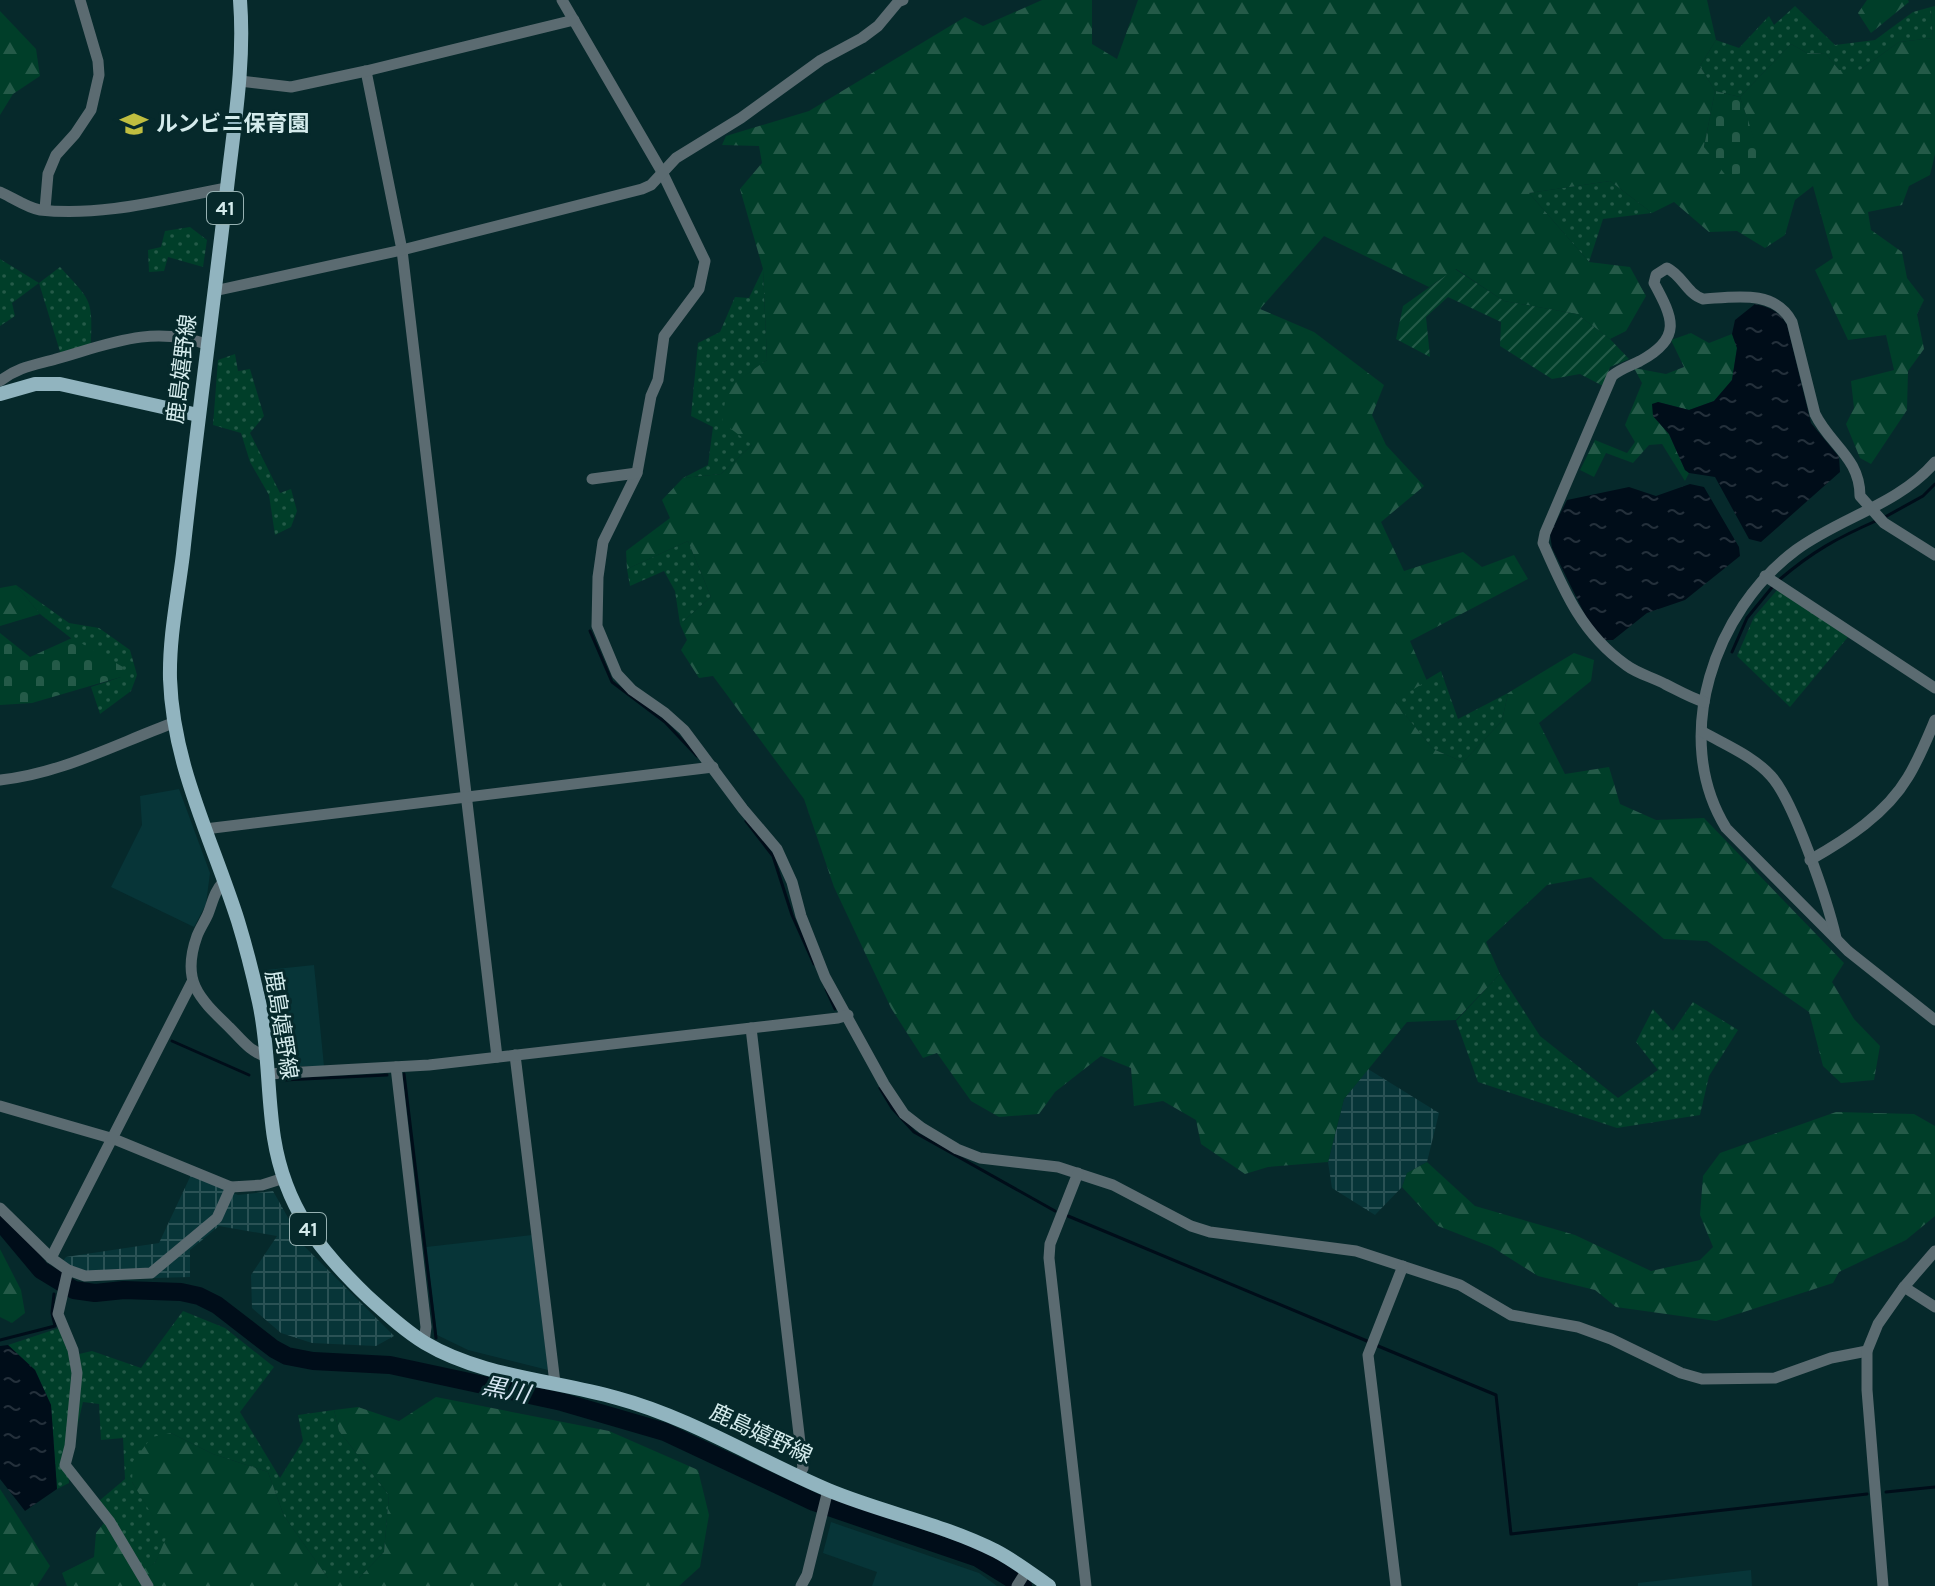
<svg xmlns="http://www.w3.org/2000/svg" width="1935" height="1586" viewBox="0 0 1935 1586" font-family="Karla,'Noto Sans JP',sans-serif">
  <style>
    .built { fill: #073538 }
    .industrial { fill: url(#industrial-grid) }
    .grass { fill: url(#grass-dots) }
    .forest { fill: url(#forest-firs) }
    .cemetery { fill: url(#cemetery-stones) }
    .garden { fill: url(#garden-furrows) }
    .water { fill: url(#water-ripples) }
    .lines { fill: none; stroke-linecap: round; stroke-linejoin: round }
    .stream { stroke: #000d19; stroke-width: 3 }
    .river { stroke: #000d19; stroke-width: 18 }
    .minor { stroke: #5b6b71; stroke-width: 11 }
    .major { stroke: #91b4bf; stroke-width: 14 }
    .labels { text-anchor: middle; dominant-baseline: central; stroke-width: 6; stroke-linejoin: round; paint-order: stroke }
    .shield { fill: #06292b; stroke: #96b1b2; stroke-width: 2 }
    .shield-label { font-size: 20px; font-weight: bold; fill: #d4ebec }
    .poi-label { font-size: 22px; font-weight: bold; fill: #d4ebec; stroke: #06292b; text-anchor: start }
    .street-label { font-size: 22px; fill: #d4ebec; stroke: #06292b }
    .water-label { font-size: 24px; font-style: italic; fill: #d5e5f1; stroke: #06292b }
  </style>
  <defs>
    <pattern id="industrial-grid" width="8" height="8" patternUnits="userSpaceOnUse" patternTransform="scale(2)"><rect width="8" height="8" fill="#073538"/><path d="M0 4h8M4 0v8" fill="none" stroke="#2a5255"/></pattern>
    <pattern id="grass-dots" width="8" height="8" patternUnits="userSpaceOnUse" patternTransform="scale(2)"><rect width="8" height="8" fill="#003e29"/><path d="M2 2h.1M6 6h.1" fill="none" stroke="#245a48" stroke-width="1.8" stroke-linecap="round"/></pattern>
    <pattern id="forest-firs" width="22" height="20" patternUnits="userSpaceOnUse" patternTransform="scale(2)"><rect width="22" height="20" fill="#003e29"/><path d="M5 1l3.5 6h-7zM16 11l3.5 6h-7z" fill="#245a48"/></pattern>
    <pattern id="cemetery-stones" width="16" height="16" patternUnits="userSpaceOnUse" patternTransform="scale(2)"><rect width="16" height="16" fill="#003e29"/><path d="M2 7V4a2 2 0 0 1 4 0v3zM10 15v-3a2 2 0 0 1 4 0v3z" fill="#245a48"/></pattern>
    <pattern id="garden-furrows" width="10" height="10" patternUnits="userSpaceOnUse" patternTransform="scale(2)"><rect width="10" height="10" fill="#003e29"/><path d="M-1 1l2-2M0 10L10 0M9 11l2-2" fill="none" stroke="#245a48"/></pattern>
    <pattern id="water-ripples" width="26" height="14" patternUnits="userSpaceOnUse" patternTransform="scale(2)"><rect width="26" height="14" fill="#000d19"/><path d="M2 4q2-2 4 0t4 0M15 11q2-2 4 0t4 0" fill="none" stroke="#24303b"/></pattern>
  </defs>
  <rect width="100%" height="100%" fill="#06292b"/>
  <g class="built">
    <path d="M179 789 210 873 206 904 194 927 111 887 142 825 140 796Z"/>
    <path d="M314 965 324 1066H280L266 970Z"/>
    <path d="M532 1235 548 1370 468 1350 437 1335 426 1247Z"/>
    <path d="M831 1522 979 1573 997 1586H872L877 1572 823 1553Z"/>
    <path d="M1751 1570 1752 1586H1638V1583Z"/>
  </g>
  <g class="industrial">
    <path d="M1368 1069 1439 1113 1427 1162 1407 1173 1402 1187 1375 1215 1332 1188 1328 1162 1344 1099Z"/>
    <path d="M191 1175 238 1195 273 1191 304 1246 394 1336 376 1346 312 1343 281 1333 252 1308 251 1275 277 1236 219 1226 190 1250V1277L84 1280 58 1267 66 1257 159 1243Z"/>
  </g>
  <g class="grass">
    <path d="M1795 6 1835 45 1875 40 1913 12 1931 7 1933 38 1899 42 1860 70H1839L1826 54 1807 53 1791 44 1740 97 1715 91 1700 66 1716 40 1739 48 1769 16 1774 25Z"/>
    <path d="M1610 181 1652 213 1603 219 1589 262 1529 193Z"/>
    <path d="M190 227 207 240 203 267 168 257 164 271 149 272 148 250 161 247 165 231Z"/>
    <path d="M0 259 39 283 60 267C91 301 93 298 91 345L61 355 39 283 12 303 15 316 0 326Z"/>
    <path d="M763 269 767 360 728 388 752 445 721 474 683 478 708 465 713 427 691 416 698 343 720 332 735 297 749 298Z"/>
    <path d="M235 354 238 371 250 369 264 416 250 433 280 493 291 489 297 511 291 527 275 535 269 495 250 462 241 433 213 425 218 360Z"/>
    <path d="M688 541 711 597 680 624 675 591 664 571 630 586 627 569Z"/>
    <path d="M16 585 69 623 99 628 130 650 137 675 131 691 100 714 91 687 121 677 40 614Z"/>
    <path d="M1778 589 1848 637 1790 707 1737 656 1754 617Z"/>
    <path d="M1441 671 1458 719 1508 693 1502 721 1463 762 1433 749 1393 700Z"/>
    <path d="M1500 974 1540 1036 1618 1098 1658 1070 1636 1042 1653 1009 1673 1031 1693 1002 1738 1030 1709 1076 1700 1115 1617 1128 1478 1082 1456 1021Z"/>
    <path d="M183 1311 225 1328 274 1367 240 1412 280 1478 303 1441 298 1415 334 1410 339 1431 389 1495 384 1552 359 1578H328L284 1516 268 1472 213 1454 171 1433 132 1482 167 1538 155 1563 142 1571 99 1501 125 1479 123 1438 101 1440 99 1404 83 1402 68 1465 69 1483 57 1489 51 1405 35 1370 8 1345 65 1326 79 1354 92 1351 141 1368Z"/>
  </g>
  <g class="forest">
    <path d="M1042 0H1092V44L1117 59 1138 0H1707L1716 40 1700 66 1715 91 1704 147 1763 167 1740 97 1791 44 1807 53 1826 54 1839 70H1860L1899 42 1933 38 1931 7 1935 6V154L1930 175 1909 186 1902 205 1868 212 1871 230 1902 252 1907 278 1924 300 1917 314 1924 349 1908 371 1907 410 1871 464 1860 458 1846 424 1854 408 1851 381 1894 370 1886 335 1848 340 1815 270 1833 258 1813 186 1795 200 1785 235 1765 248 1737 231 1709 232 1674 202 1652 213 1610 181 1529 193 1589 262 1630 267 1646 296 1626 331 1610 339 1577 314 1504 301 1456 269 1429 287 1324 236 1260 309 1314 332 1384 385 1372 415 1386 445 1424 486 1381 522 1404 571 1463 552 1482 567 1514 555 1528 579 1410 641 1427 681 1394 701 1433 749 1463 762 1502 721 1508 693 1574 653 1594 660 1591 681 1539 723 1565 774 1609 767 1620 804 1656 820 1704 818 1844 963 1832 982 1854 1019 1880 1046 1874 1080 1841 1083 1823 1066 1809 1012 1707 941 1664 939 1591 877 1547 885 1486 942 1500 974 1456 1020 1407 1022 1344 1099 1328 1162 1268 1167 1245 1174 1201 1144 1196 1120 1163 1101 1134 1106 1131 1068 1101 1056 1055 1092 1039 1114 999 1117 971 1101 937 1053 923 1058 891 1008 834 887 804 799 713 676 699 678 681 650 687 640 680 624 711 597 688 541 627 569 626 551 670 518 662 500 683 478 721 474 752 445 722 422 727 388 767 360 763 269 740 189 762 163 759 146 722 145 726 136 809 111 965 17 983 26Z"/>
    <path d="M1867 0H1908L1909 2 1871 33 1858 13Z"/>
    <path d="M0 11 36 49 40 76 13 94 0 115Z"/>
    <path d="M1691 333 1709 343 1732 334 1737 348 1732 380 1714 401 1689 410 1658 402 1653 416 1669 434 1685 470 1689 473 1685 481 1662 444 1649 445 1633 463 1606 453 1594 477 1580 470 1595 440 1627 453 1635 442 1625 425 1642 383 1634 368 1666 374 1684 367 1671 340Z"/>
    <path d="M16 585 40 614 0 626V588Z"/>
    <path d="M1836 1112 1914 1114 1935 1126V1216L1906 1240 1839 1272 1833 1283 1716 1321 1616 1307 1595 1290 1538 1276 1492 1247 1438 1226 1402 1187 1407 1173 1427 1162 1475 1206 1575 1235 1651 1271 1700 1260 1713 1247 1700 1215 1703 1176 1720 1153Z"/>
    <path d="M0 1249 21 1290 25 1313 12 1323 0 1317Z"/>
    <path d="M436 1397 609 1431 698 1470 709 1515 700 1567 679 1586H67L62 1573 94 1557 96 1533 111 1514 142 1570 155 1563 166 1538 132 1482 133 1461 152 1437 171 1433 213 1454 268 1472 284 1516 328 1578H359L384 1552 389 1495 339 1431 334 1410 358 1407 399 1421Z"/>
    <path d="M0 1489 50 1566 37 1586H0Z"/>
  </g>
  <g class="cemetery">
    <path d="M1715 91 1740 97 1764 167 1727 177 1704 147Z"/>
    <path d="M0 633 30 657 72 638 123 667 121 677 32 703 0 705Z"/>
  </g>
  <path class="garden" d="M1455 269 1504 301 1577 314 1610 339 1629 359 1610 367 1603 386 1580 374 1552 379 1500 346 1501 322 1448 297 1426 317 1430 357 1396 339 1403 306Z"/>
  <g class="water">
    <path d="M1755 304C1771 308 1779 311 1787 325L1811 423 1839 457 1840 472 1761 542 1749 539 1715 477 1689 473 1685 470 1669 434 1653 416 1652 404 1658 402 1689 410 1714 401 1732 380 1737 348 1732 334 1735 320Z"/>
    <path d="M1690 484 1704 487 1739 547 1740 556 1685 600 1647 613 1613 640H1604L1589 623 1552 548 1550 534 1567 500 1629 487 1656 496Z"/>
    <path d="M8 1345 35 1370 51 1405 57 1489 25 1511 0 1479V1346Z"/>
  </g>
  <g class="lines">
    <g class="stream">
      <path d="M1885 517 1923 496 1935 484"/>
      <path d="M1779 580C1813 551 1837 538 1878 520"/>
      <path d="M590 631 612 682 665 722 697 756"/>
      <path d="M1732 652 1747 618 1774 585"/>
      <path d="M746 821 773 856 792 915 814 964"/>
      <path d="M826 989 835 1009"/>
      <path d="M172 1041 249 1075"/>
      <path d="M404 1074 436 1338"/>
      <path d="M283 1080 387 1075"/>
      <path d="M880 1088 892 1108 914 1132 1055 1211"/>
      <path d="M1068 1216 1367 1341"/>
      <path d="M0 1340 55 1326 52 1313 54 1294"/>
      <path d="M1378 1346 1496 1395 1511 1534 1867 1494"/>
      <path d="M1886 1492 1935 1487"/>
    </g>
    <path class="river" d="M0 1221 41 1270 74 1290 95 1293 124 1290 181 1292 199 1296 217 1305 274 1349 287 1356 313 1361 390 1365 562 1402 665 1432 814 1502 978 1558 1023 1586"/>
    <g class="minor">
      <path d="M562 0 662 172 705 261 699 289 664 336 658 380 651 396 637 473 603 542 598 577 597 626 617 674 632 690 665 713 684 730 743 809 777 849 792 882 801 916 825 977 884 1084 904 1114 922 1128 957 1149 980 1158 1058 1167 1113 1185 1191 1226 1210 1232 1356 1251 1460 1285 1511 1315 1578 1327 1611 1339 1681 1373 1702 1379 1775 1378 1831 1358 1867 1351"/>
      <path d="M366 71 402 250 497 1057"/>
      <path d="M240 81 291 87 366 71 574 20"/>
      <path d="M0 192C12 197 27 208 40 210 103 217 166 199 227 188"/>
      <path d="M45 209 48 174 56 155 75 134 91 110 99 75 98 61 80 0"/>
      <path d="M214 291 402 250 642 189 651 185 676 158 741 118 821 60 862 38 878 26 898 2 903 0"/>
      <path d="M0 381C18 367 35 365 56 359 109 344 151 325 206 344"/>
      <path d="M1935 462C1898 505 1841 517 1796 550 1715 610 1670 737 1726 828L1848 951 1935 1020"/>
      <path d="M592 479 637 473"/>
      <path d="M1765 576 1935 688"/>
      <path d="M1704 702C1689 697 1679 691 1665 684 1652 677 1638 674 1626 665 1582 634 1564 591 1543 543L1545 533 1612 376C1620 369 1630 366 1640 361 1683 338 1673 318 1654 283L1656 275 1667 268C1682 275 1687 294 1703 299 1734 297 1775 289 1792 322L1815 414C1830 445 1860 458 1860 496L1884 523 1935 555"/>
      <path d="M1703 732C1726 745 1753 756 1771 776 1794 801 1828 903 1836 938"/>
      <path d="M0 780C60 774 116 744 173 723"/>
      <path d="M205 829 713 767"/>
      <path d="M1810 860C1847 839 1886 814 1908 777 1919 759 1927 739 1935 720"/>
      <path d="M224 881C214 892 213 901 208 914 205 921 200 928 197 936 181 981 198 997 229 1027 241 1039 250 1052 267 1057"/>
      <path d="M751 1028 803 1468 799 1475"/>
      <path d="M515 1055 555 1383"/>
      <path d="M396 1067 426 1327 424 1342"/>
      <path d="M268 1074 429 1065 838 1018 848 1015"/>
      <path d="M0 1106 114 1139 231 1187 262 1185 284 1178"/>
      <path d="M1078 1173 1050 1244 1049 1258 1086 1586"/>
      <path d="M0 1208 51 1258 68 1270 85 1276 151 1273 217 1218 231 1187"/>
      <path d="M51 1258 192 982"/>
      <path d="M68 1270 58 1314 73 1350 77 1373 70 1446 65 1465 110 1522 148 1586"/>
      <path d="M1904 1287 1935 1307"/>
      <path d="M801 1586 807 1575 828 1490"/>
      <path d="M1017 1586 1027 1570"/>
      <path d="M1396 1586 1368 1355 1403 1266"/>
      <path d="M1883 1586 1867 1390V1351L1878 1324 1904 1287 1935 1251"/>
    </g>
    <g class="major">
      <path d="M240 0C245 64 234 125 227 188 213 310 196 432 183 554 178 595 169 637 170 679 173 766 212 839 238 921 246 947 253 975 259 1002 269 1047 267 1093 274 1138 285 1207 319 1250 368 1297 387 1314 404 1330 425 1343 482 1377 554 1380 617 1398 691 1418 757 1460 828 1490 883 1513 943 1524 996 1551 1015 1561 1032 1574 1049 1586"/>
      <path d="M0 394 35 384H60L198 415"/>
    </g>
  </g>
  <defs>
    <g id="school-bare" transform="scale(2.16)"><path d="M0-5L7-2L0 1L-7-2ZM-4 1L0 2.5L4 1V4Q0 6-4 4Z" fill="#c0be40" stroke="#06292b" stroke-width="2.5" paint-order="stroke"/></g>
  </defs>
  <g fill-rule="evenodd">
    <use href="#school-bare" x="134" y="124"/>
  </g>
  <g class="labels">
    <g class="shield">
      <rect x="207" y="192" width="36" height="32" rx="6"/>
      <rect x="290" y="1213" width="36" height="32" rx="6"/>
    </g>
    <g class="shield-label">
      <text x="225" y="208">41</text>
      <text x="308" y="1229">41</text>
    </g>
    <g class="poi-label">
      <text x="156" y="124">ルンビニ保育園</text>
    </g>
    <g class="street-label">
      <text transform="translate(182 369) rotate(-83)">鹿島嬉野線</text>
      <text transform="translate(281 1025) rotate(81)">鹿島嬉野線</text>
      <text transform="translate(761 1434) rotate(25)">鹿島嬉野線</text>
    </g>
    <g class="water-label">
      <text transform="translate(506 1390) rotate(12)">黒川</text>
    </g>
  </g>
</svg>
